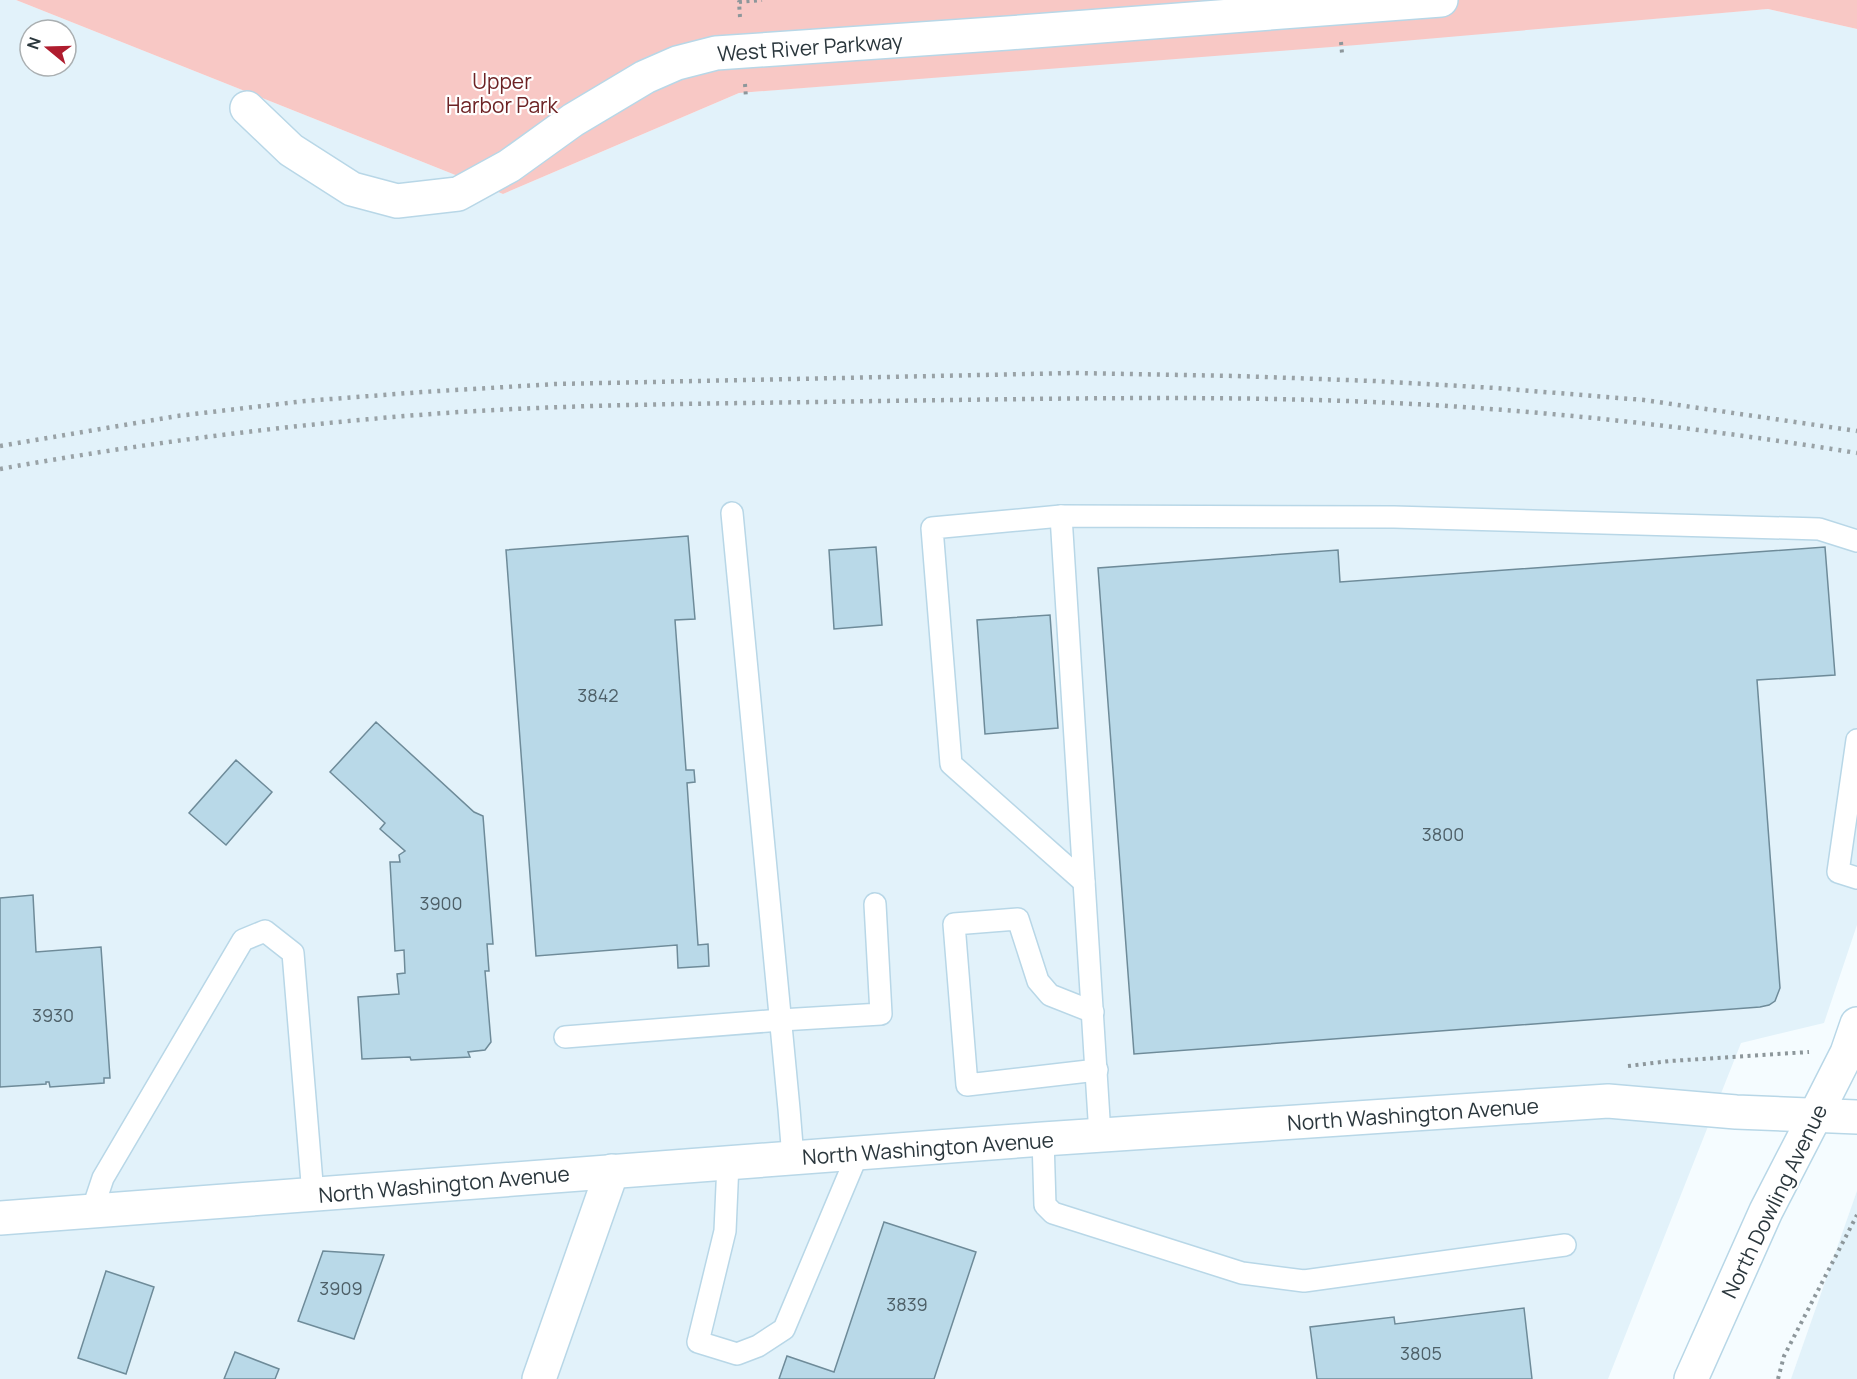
<svg xmlns="http://www.w3.org/2000/svg" width="1857" height="1379" viewBox="0 0 1857 1379" font-family="Manrope,sans-serif">
  <style>
    .built { fill: #e2f2fa; fill-rule: evenodd }
    .green { fill: #f8c8c5 }
    .building { fill: #b9d9e8; stroke: #6e8b99; stroke-width: 1.5 }
    .lines { fill: none; stroke-linecap: round; stroke-linejoin: round }
    .service-casing { stroke: #b8d7e7; stroke-width: 24 }
    .minor-casing { stroke: #b8d7e7; stroke-width: 36 }
    .tertiary-casing { stroke: #b8d7e7; stroke-width: 36 }
    .path { stroke: #8d979b; stroke-width: 4; stroke-dasharray: 3 4.5; stroke-linecap: butt }
    .service { stroke: #fff; stroke-width: 21 }
    .minor { stroke: #fff; stroke-width: 33 }
    .tertiary { stroke: #fff; stroke-width: 33 }
    .rail { stroke: #99a2a6; stroke-width: 4.5; stroke-dasharray: 3 6; stroke-linecap: butt }
    .labels { text-anchor: middle; dominant-baseline: central; stroke-width: 4.5; stroke-linejoin: round; paint-order: stroke }
    .number-label { font-size: 18px; fill: #4e6068 }
    .street-label { font-size: 21px; fill: #2b373d; stroke: #fff }
    .park-label { font-size: 21px; fill: #6d2325; stroke: #fff }
  </style>
  <rect width="100%" height="100%" fill="#f5fcff"/>
  <g class="built">
    <path d="M0 0H16L503 194 739 93 1768 9 1857 29V925L1824 1023 1741 1043 1608 1379H0ZM30 30H66V66H30Z"/>
    <path d="M1857 1191V1379H1791Z"/>
  </g>
  <path class="green" d="M16 0H1857V29L1768 9 1357 45 739 93 503 194Z"/>
  <g class="building">
    <path d="M688 536 695 619 675 620 686 770H694L695 782 687 783 698 945 708 944 709 966 678 968 677 945 536 956 506 550Z"/>
    <path d="M876 547 882 625 834 629 829 550Z"/>
    <path d="M1825 547 1835 675 1757 680 1780 988 1775 1001 1769 1005 1760 1007 1134 1054 1098 568 1338 550 1340 582Z"/>
    <path d="M1050 615 1058 728 985 734 977 620Z"/>
    <path d="M376 722 474 812 483 816 493 944H487L489 971H485L491 1042 485 1050 468 1052 470 1057 411 1060 410 1057 362 1059 358 997 399 994 397 974 405 973 404 950 395 951 390 862H400L399 855 405 851 380 829 385 823 330 772Z"/>
    <path d="M236 760 272 792 226 845 189 813Z"/>
    <path d="M33 895 36 952 101 947 110 1078H104V1083L50 1087 49 1082H46V1084L0 1087V898Z"/>
    <path d="M884 1222 976 1252 934 1379H779L787 1356 834 1372Z"/>
    <path d="M323 1251 384 1255 354 1339 298 1321Z"/>
    <path d="M106 1271 154 1287 126 1374 78 1358Z"/>
    <path d="M1524 1308 1532 1379H1317L1310 1327 1394 1317 1395 1324Z"/>
    <path d="M235 1352 279 1369 275 1379H224Z"/>
  </g>
  <g class="lines">
    <g class="service-casing">
      <g id="service">
        <path d="M732 513 789 1109 793 1158"/>
        <path d="M1061 516 932 528 951 764 1084 882"/>
        <path d="M1857 740 1838 872 1857 878"/>
        <path d="M1093 1012 1050 995 1038 981 1018 919 954 924 967 1085 1097 1070"/>
        <path d="M565 1037 781 1020 881 1014 875 904"/>
        <path d="M1100 1135 1061 516 1394 517 1819 529 1857 541"/>
        <path d="M1043 1139 1045 1205 1053 1213 1242 1273 1304 1281 1565 1245"/>
        <path d="M728 1163 725 1231 698 1342 737 1354 758 1346 784 1329 858 1153"/>
        <path d="M92 1211 103 1178 243 940 265 931 293 953 313 1195"/>
      </g>
    </g>
    <g class="minor-casing">
      <g id="minor">
        <path d="M247 108 291 150 352 189 397 201 458 194 509 166 573 120 645 77 677 63 716 53 1008 33 1441 0"/>
        <path d="M1815 1116 1847 1053 1857 1024"/>
        <path d="M539 1379 612 1171"/>
      </g>
    </g>
    <g class="tertiary-casing">
      <g id="tertiary">
        <path d="M0 1218 1043 1139 1608 1101 1736 1112 1857 1117"/>
        <path d="M1691 1379 1766 1211 1815 1116"/>
      </g>
    </g>
    <g class="path">
      <path d="M740 17 739 2 762 0"/>
      <path d="M1341 42 1342 53"/>
      <path d="M745 84 746 98"/>
      <path d="M1628 1066 1670 1061 1809 1052"/>
      <path d="M1778 1379 1784 1356 1857 1215"/>
    </g>
    <use href="#service" class="service"/>
    <use href="#minor" class="minor"/>
    <use href="#tertiary" class="tertiary"/>
    <g class="rail">
      <path d="M0 446 177 416 305 401 422 392 556 384 1075 373 1237 376 1374 381 1495 388 1644 400 1857 431"/>
      <path d="M0 469C138 444 278 426 418 415 570 403 724 404 877 401 1042 399 1208 395 1373 402 1535 409 1697 427 1857 453"/>
    </g>
  </g>
  <g class="labels">
    <g class="number-label">
      <text x="598" y="695">3842</text>
      <text x="1443" y="834">3800</text>
      <text x="441" y="903">3900</text>
      <text x="53" y="1015">3930</text>
      <text x="341" y="1288">3909</text>
      <text x="907" y="1304">3839</text>
      <text x="1421" y="1353">3805</text>
    </g>
    <g class="street-label">
      <text transform="translate(810 47) rotate(-4)">West River Parkway</text>
      <text transform="translate(1413 1114) rotate(-4)">North Washington Avenue</text>
      <text transform="translate(928 1148) rotate(-4)">North Washington Avenue</text>
      <text transform="translate(444 1184) rotate(-5)">North Washington Avenue</text>
      <text transform="translate(1774 1201) rotate(-64)">North Dowling Avenue</text>
    </g>
    <g class="park-label">
      <text x="502" y="81">Upper<tspan x="502" dy="24">Harbor Park</tspan></text>
    </g>
  </g>
  <g transform="translate(48 48) rotate(289)"><circle r="28" fill="#ffffff" stroke="#aaafb1" stroke-width="1.5"/>
  <path d="M0-4.5L10 22L0 15L-10 22Z" fill="#af1c2e"/>
  <text y="-9" font-size="16" font-weight="bold" text-anchor="middle" fill="#2b373d">N</text>
  </g>
</svg>
